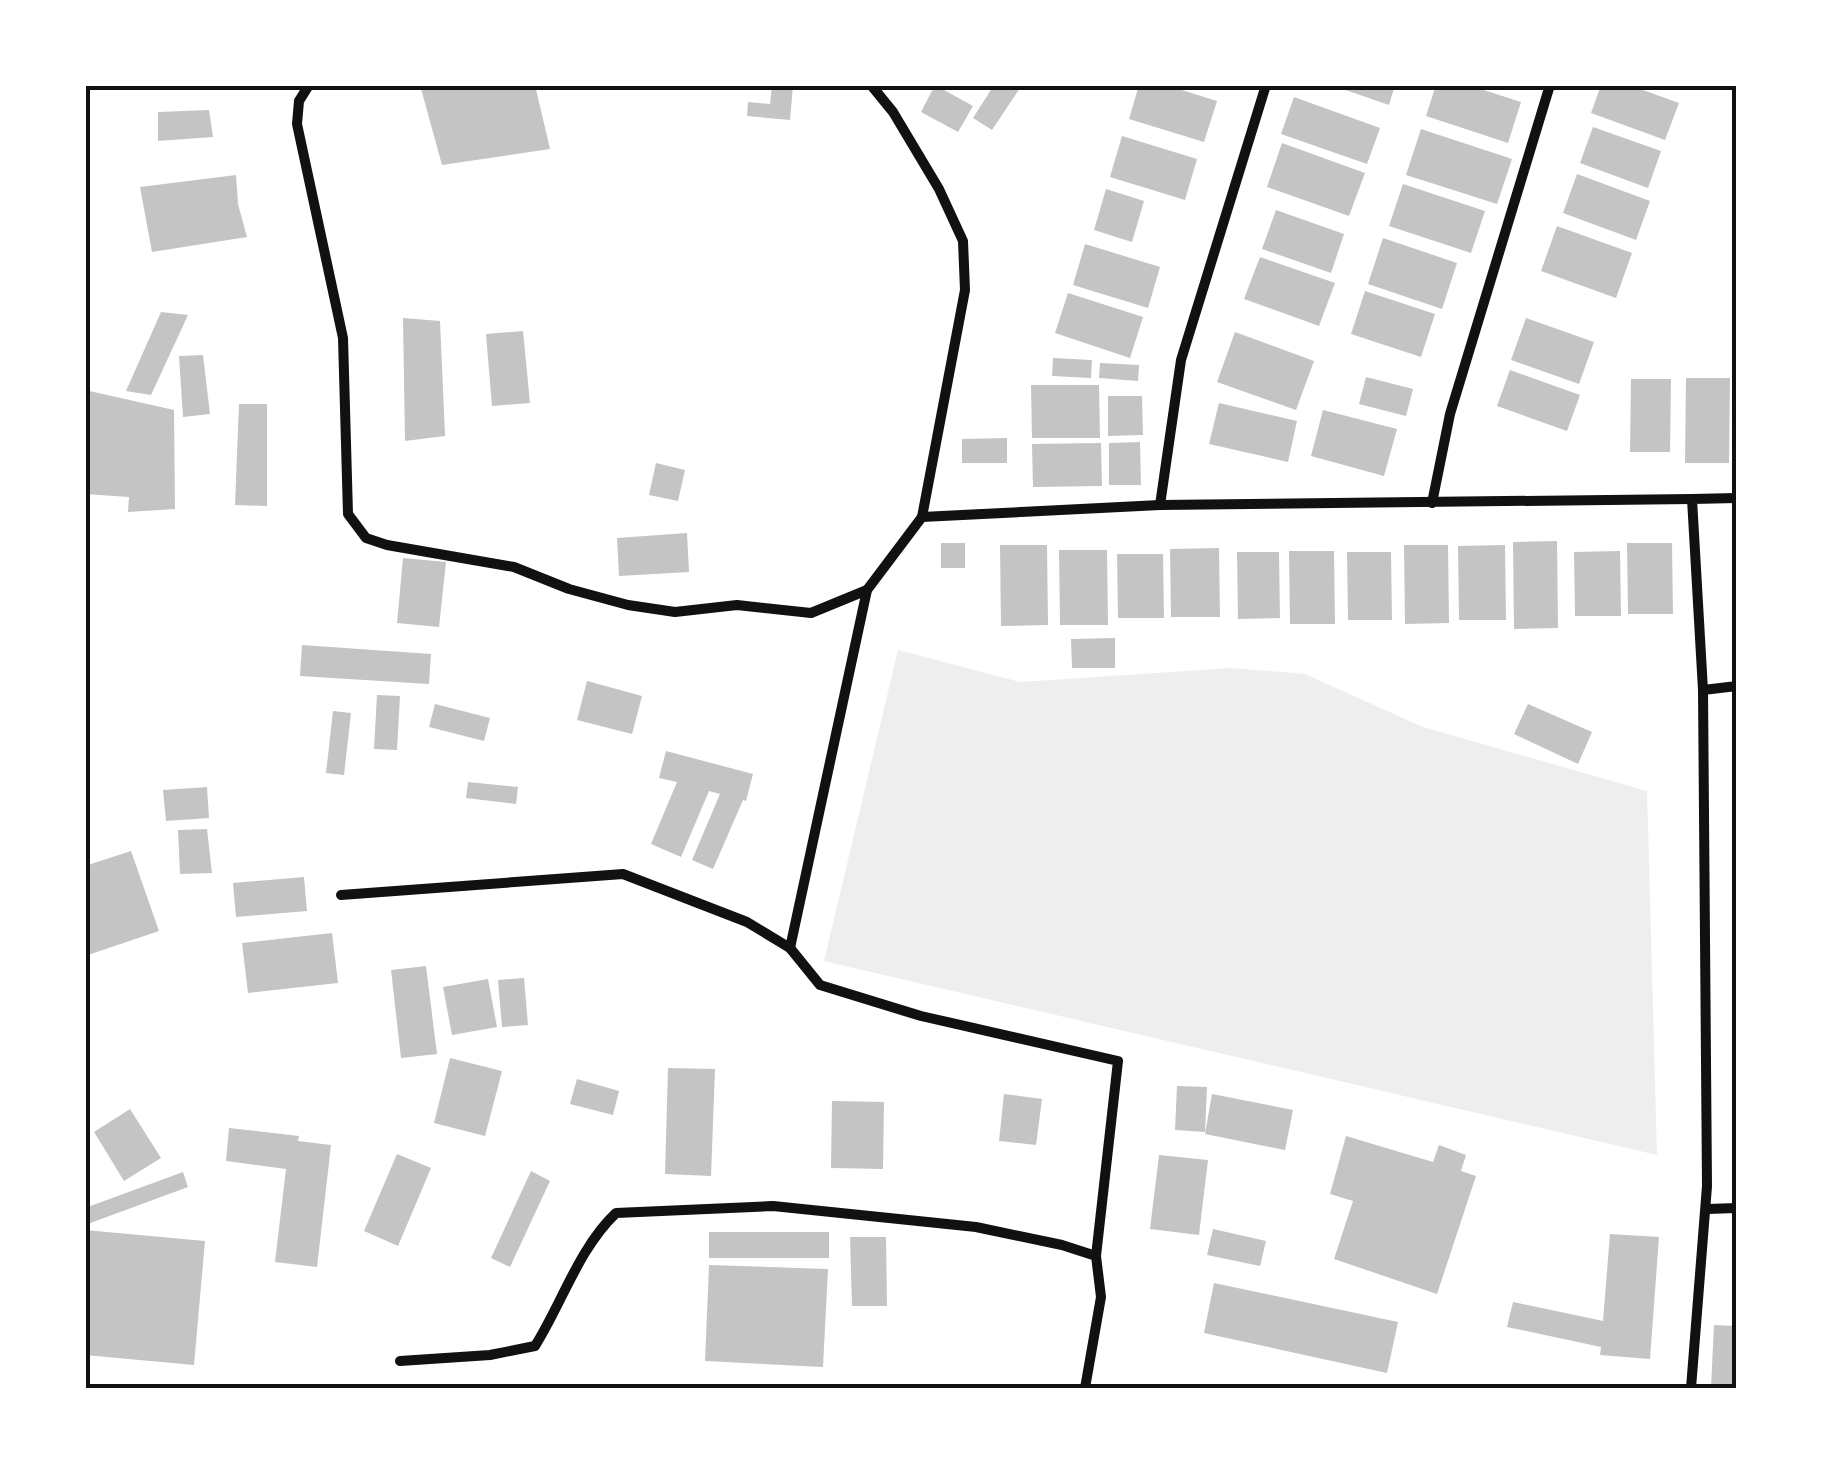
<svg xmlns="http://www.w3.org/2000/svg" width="1822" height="1473" viewBox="0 0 1822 1473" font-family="'Titillium Web',sans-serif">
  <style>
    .green { fill: #eee }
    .building { fill: #c4c4c4 }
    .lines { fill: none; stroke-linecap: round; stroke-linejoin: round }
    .minor { stroke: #111; stroke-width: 10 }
    .neatline { fill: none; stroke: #111; stroke-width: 4 }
  </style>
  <rect width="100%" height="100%" fill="#fff"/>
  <path class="green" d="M898 650 1020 682 1232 668 1305 674 1423 727 1647 791 1657 1155 824 961Z"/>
  <g class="building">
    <path d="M420 85H535L550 149 442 165Z"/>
    <path d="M772 85H793L790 120 747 116 748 102 770 104Z"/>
    <path d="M935 85 973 106 958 132 921 112Z"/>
    <path d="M994 85H1022L992 130 973 118Z"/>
    <path d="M1139 85H1166L1217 101 1204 142 1129 119Z"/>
    <path d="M1331 85H1395L1389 105Z"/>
    <path d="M1436 85H1468L1521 102 1508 143 1426 116Z"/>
    <path d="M1601 85H1629L1679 103 1665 140 1591 113Z"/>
    <path d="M1294 97 1380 128 1367 164 1281 134Z"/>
    <path d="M209 110 213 137 158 141V112Z"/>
    <path d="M1593 127 1661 151 1648 188 1580 163Z"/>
    <path d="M1421 129 1512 159 1497 204 1406 175Z"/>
    <path d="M1122 136 1197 159 1185 200 1110 177Z"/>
    <path d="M1282 143 1365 173 1349 216 1267 187Z"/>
    <path d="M1577 174 1650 201 1636 240 1563 213Z"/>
    <path d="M236 175 238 204 247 237 152 252 140 187Z"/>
    <path d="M1403 184 1485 211 1471 253 1389 226Z"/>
    <path d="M1106 189 1144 201 1132 242 1094 230Z"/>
    <path d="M1276 210 1344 234 1331 273 1262 249Z"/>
    <path d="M1557 226 1632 253 1616 298 1541 271Z"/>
    <path d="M1383 238 1457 263 1442 309 1368 284Z"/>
    <path d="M1085 244 1160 267 1148 308 1073 285Z"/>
    <path d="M1260 257 1335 283 1319 326 1244 299Z"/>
    <path d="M1365 291 1435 314 1421 357 1351 334Z"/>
    <path d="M1068 293 1143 317 1130 358 1055 333Z"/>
    <path d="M161 312 188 315 151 395 126 391Z"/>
    <path d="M403 318 440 321 445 436 405 441Z"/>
    <path d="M1526 318 1594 342 1579 384 1511 360Z"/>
    <path d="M523 331 530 403 492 406 486 334Z"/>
    <path d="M1235 332 1314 361 1296 410 1217 382Z"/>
    <path d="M203 355 210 414 183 417 179 356Z"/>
    <path d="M1053 358 1092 360 1091 378 1052 376Z"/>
    <path d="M1100 363 1139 365 1138 381 1099 378Z"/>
    <path d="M1510 370 1580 395 1567 431 1497 406Z"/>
    <path d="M1366 377 1413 389 1406 416 1359 404Z"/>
    <path d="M1686 378H1730L1729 463H1685Z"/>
    <path d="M1631 379H1671L1670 452H1630Z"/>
    <path d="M1031 385H1099L1100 438H1032Z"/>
    <path d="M85 390 174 410 175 509 128 512 129 497 85 494Z"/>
    <path d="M1108 396H1142L1143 435 1108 436Z"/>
    <path d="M1219 403 1297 421 1288 462 1209 444Z"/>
    <path d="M239 404H267V506L235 505Z"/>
    <path d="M1323 410 1397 429 1384 476 1311 456Z"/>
    <path d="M1007 438V463H962V439Z"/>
    <path d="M1140 442 1141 485H1109V443Z"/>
    <path d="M1101 443 1102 486 1033 487 1032 444Z"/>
    <path d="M656 463 685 470 678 501 649 495Z"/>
    <path d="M687 533 689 572 619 576 617 538Z"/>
    <path d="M1557 541 1558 628 1514 629 1513 542Z"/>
    <rect x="941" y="543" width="24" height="25"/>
    <path d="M1627 543H1672L1673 614H1628Z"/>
    <path d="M1000 545H1047L1048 625 1001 626Z"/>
    <path d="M1404 545H1448L1449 623 1405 624Z"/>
    <path d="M1505 545 1506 620H1459L1458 546Z"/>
    <path d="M1219 548 1220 617H1171L1170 549Z"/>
    <path d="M1059 550H1107L1108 625H1060Z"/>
    <path d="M1289 551H1334L1335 624H1290Z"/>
    <path d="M1620 551 1621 616H1575L1574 552Z"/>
    <path d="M1237 552H1279L1280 618 1238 619Z"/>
    <path d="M1347 552H1391L1392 620H1348Z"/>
    <path d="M1117 554H1163L1164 618H1118Z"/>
    <path d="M403 558 446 562 439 627 397 623Z"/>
    <path d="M1115 638V668H1072L1071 639Z"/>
    <path d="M302 645 431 654 429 684 300 676Z"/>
    <path d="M587 681 642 696 632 734 577 720Z"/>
    <path d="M377 695 400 696 397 750 374 749Z"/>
    <path d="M435 704 490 718 484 741 429 727Z"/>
    <path d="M1528 704 1592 732 1578 764 1514 734Z"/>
    <path d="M333 711 351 713 344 775 326 773Z"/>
    <path d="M666 751 753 774 746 801 743 800 713 869 692 860 720 794 709 791 681 857 651 844 677 782 659 778Z"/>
    <path d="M468 782 518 787 516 804 466 798Z"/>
    <path d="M207 787 209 818 166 821 163 790Z"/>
    <path d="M207 829 212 873 180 874 178 830Z"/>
    <path d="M131 851 159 931 85 956V866Z"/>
    <path d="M304 877 307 911 236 917 233 883Z"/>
    <path d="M332 933 338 983 248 993 242 943Z"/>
    <path d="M426 966 437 1054 401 1058 391 970Z"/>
    <path d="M524 978 528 1025 502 1027 498 980Z"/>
    <path d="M488 979 497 1027 452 1035 443 987Z"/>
    <path d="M450 1058 502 1071 485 1136 434 1123Z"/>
    <path d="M668 1068 715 1069 711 1176 665 1174Z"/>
    <path d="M577 1079 619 1091 613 1115 570 1104Z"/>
    <path d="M1177 1086 1207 1087 1205 1132 1175 1130Z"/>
    <path d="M1004 1094 1042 1099 1036 1145 999 1141Z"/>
    <path d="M1212 1094 1293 1110 1285 1150 1205 1134Z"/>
    <path d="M832 1101 884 1102 883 1169 831 1168Z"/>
    <path d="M130 1109 161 1158 124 1181 94 1132Z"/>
    <path d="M229 1128 299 1136 298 1141 331 1145 317 1267 275 1262 286 1169 226 1161Z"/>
    <path d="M1346 1136 1433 1162 1439 1145 1466 1155 1461 1171 1476 1176 1437 1294 1334 1259 1353 1201 1330 1194Z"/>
    <path d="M397 1154 431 1168 398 1246 364 1231Z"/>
    <path d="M1159 1155 1208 1160 1199 1235 1150 1229Z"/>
    <path d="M531 1171 550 1181 510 1267 491 1258Z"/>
    <path d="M183 1172 188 1187 85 1225V1208Z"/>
    <path d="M1213 1229 1266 1241 1260 1266 1207 1255Z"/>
    <path d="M85 1230 205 1241 194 1365 85 1355Z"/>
    <rect x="709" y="1232" width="120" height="26"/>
    <path d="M1610 1234 1659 1237 1650 1359 1600 1355 1601 1347 1507 1327 1513 1302 1603 1321Z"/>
    <path d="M850 1237H886L887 1306H852Z"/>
    <path d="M709 1265 828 1269 823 1367 705 1361Z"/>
    <path d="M1214 1283 1398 1322 1387 1373 1204 1333Z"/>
    <path d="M1714 1325 1737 1326V1388H1711Z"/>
  </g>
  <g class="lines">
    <g class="minor">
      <path d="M309 85 299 101 297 124 343 338 348 514 366 538 387 545 514 567 569 589 628 605 675 612 737 605 811 613 867 590"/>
      <path d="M871 85 893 112 939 189 963 241 965 290 922 517"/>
      <path d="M1266 85 1181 360 1160 505 1692 499"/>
      <path d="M1432 503 1450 414 1550 85"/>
      <path d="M1703 690 1737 686"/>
      <path d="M341 895 623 874 747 922 790 948 820 985 921 1016 1118 1061 1096 1256"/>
      <path d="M790 948 867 590 922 517 1160 505"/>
      <path d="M1707 1209 1737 1208"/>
      <path d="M400 1361 490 1355 535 1346C562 1303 579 1248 616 1213L773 1206 976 1227 1062 1245 1096 1256 1101 1297 1085 1388"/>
      <path d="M1691 1388 1707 1186 1703 690 1692 499 1737 498"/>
    </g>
  </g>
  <rect width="1822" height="1473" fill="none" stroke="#ffffff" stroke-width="175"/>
  <rect x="88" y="88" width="1646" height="1298" class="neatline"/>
</svg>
